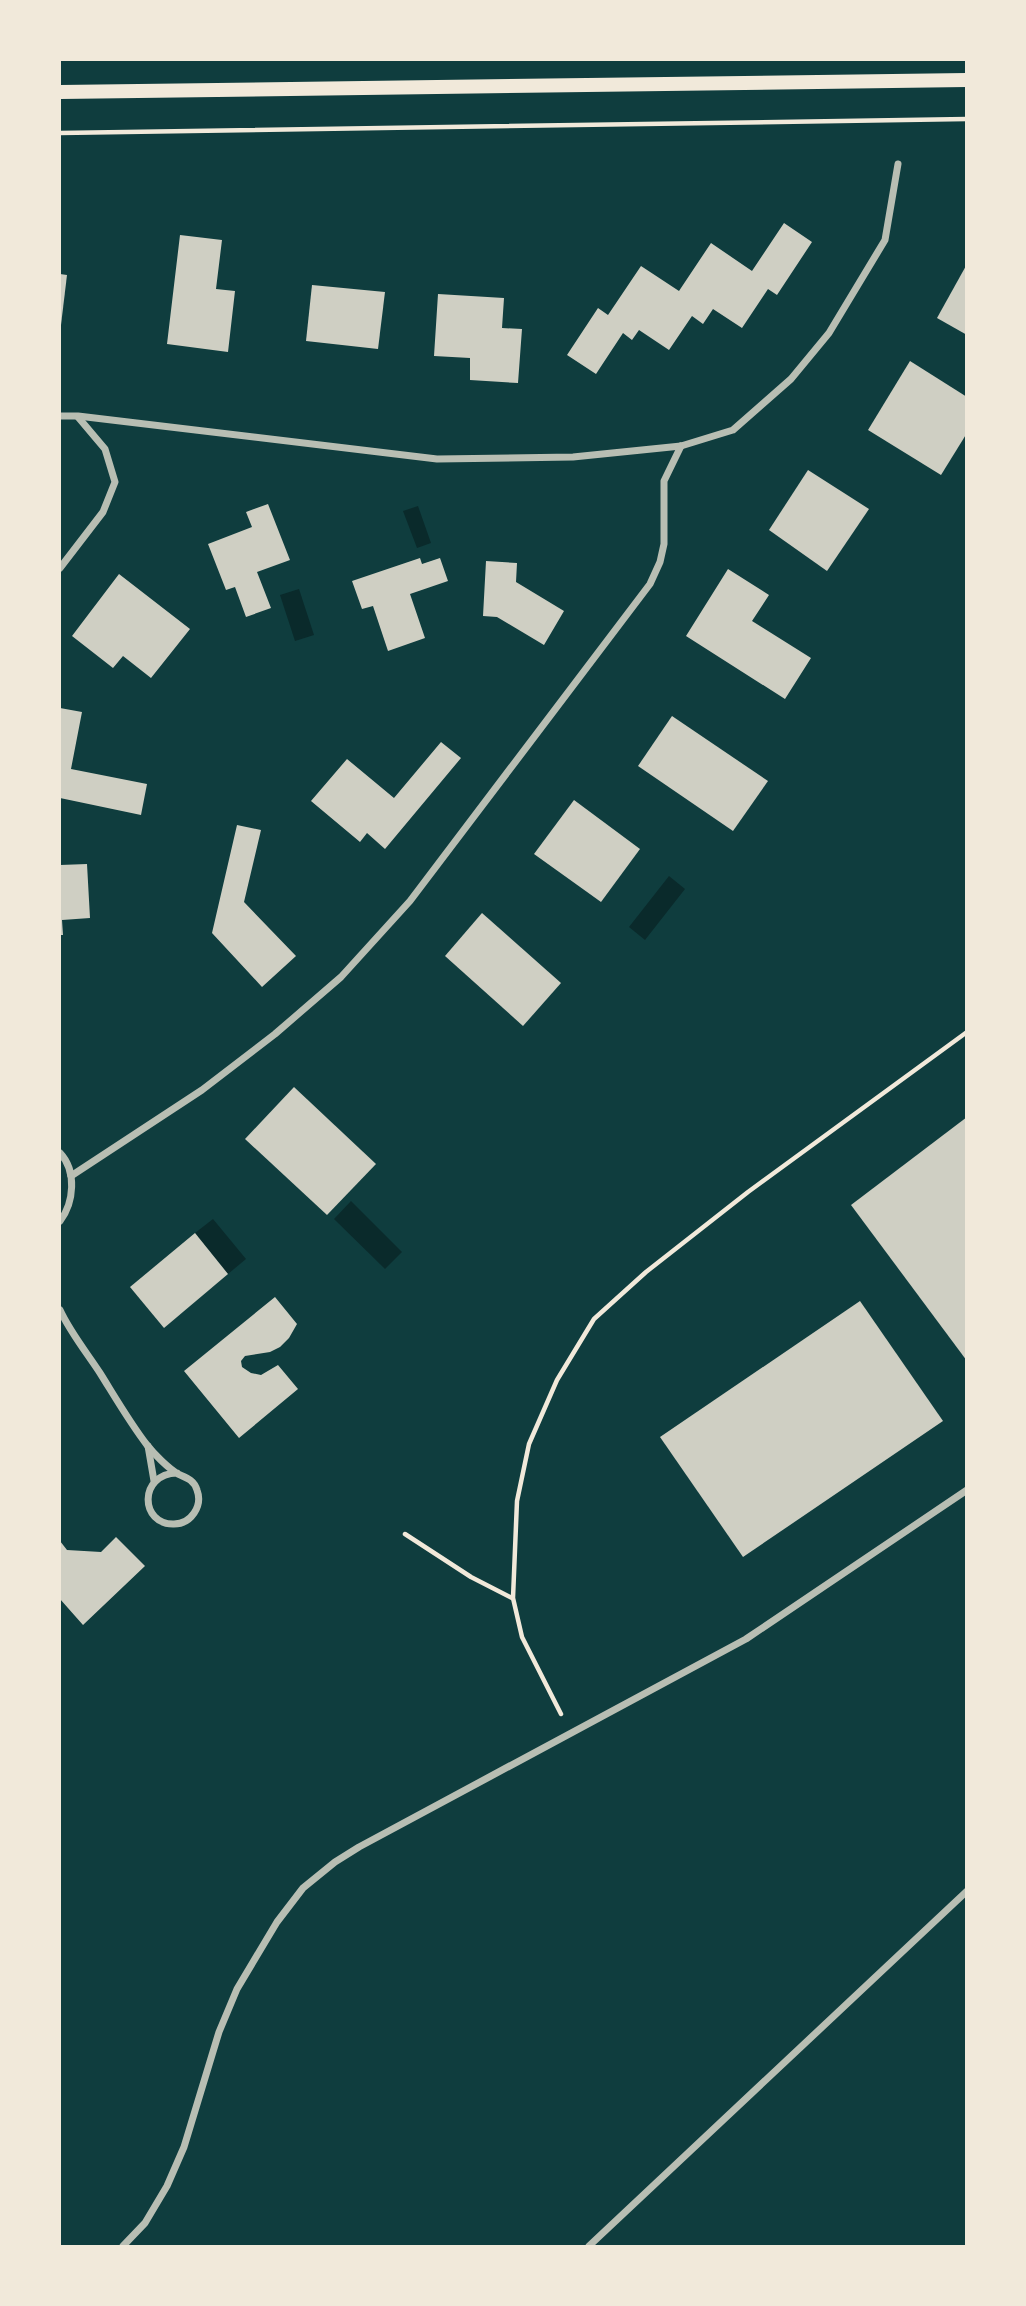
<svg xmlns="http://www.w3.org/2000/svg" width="1026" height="2306" viewBox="0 0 1026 2306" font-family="Barlow,sans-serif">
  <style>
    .water { fill: #0a2a2b }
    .building { fill: #cfcfc3 }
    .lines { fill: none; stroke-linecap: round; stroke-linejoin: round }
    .path { stroke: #f1e9da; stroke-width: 4.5 }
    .minor { stroke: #b8beb3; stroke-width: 7 }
    .secondary { stroke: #f1e9da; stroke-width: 14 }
  </style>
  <rect width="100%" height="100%" fill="#0f3d3e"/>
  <g class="water">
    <path d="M418 506 431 543 417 548 403 511Z"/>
    <path d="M299 589 314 635 295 641 280 595Z"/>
    <path d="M669 876 685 889 645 940 629 927Z"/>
    <path d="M351 1201 402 1252 385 1269 334 1219Z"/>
    <path d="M213 1219 246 1259 228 1274 195 1233Z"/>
  </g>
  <g class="building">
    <path d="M784 223 812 242 777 295 768 289 742 328 713 309 703 324 692 316 669 350 639 330 632 340 623 333 596 374 567 355 598 308 608 315 641 266 679 291 711 243 752 271Z"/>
    <path d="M180 235 222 240 216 289 235 291 228 352 167 344Z"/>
    <path d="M967 264V335L937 318Z"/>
    <path d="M60 274 67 275 61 325 60 324Z"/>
    <path d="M312 285 385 292 378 349 306 341Z"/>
    <path d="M438 294 504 298 502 328 522 329 518 383 470 380V358L434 356Z"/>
    <path d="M910 361 967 397V433L941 475 868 430Z"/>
    <path d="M808 470 869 509 827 571 769 530Z"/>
    <path d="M268 504 290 560 257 572 271 608 246 617 235 587 226 590 208 544 252 527 246 512Z"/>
    <path d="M420 558 422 564 440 558 448 581 410 594 425 638 388 651 373 606 362 609 352 581Z"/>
    <path d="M486 561 517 563 516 582 564 611 544 645 497 617 483 616Z"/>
    <path d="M728 569 769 595 752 621 811 658 785 699 686 636Z"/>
    <path d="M119 574 190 629 151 678 123 656 113 668 72 636Z"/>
    <path d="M60 708 82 712 71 769 147 784 141 815 60 798Z"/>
    <path d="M672 716 768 781 733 831 638 766Z"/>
    <path d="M441 742 461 758 385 849 367 833 360 842 311 801 347 759 394 798Z"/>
    <path d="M574 800 640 849 601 902 534 854Z"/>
    <path d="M237 825 261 830 244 902 296 956 262 987 212 933Z"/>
    <path d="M87 864 90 918 62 920 63 935H60V865Z"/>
    <path d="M482 913 561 983 523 1026 445 956Z"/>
    <path d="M294 1087 376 1164 327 1215 245 1139Z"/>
    <path d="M967 1117V1361L851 1205Z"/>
    <path d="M195 1233 228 1274 164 1328 130 1287Z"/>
    <path d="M275 1297 297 1324 289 1338 280 1347 270 1352 245 1356 241 1361 242 1367 251 1373 261 1375 278 1365 298 1389 239 1438 184 1371Z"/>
    <path d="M860 1301 943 1421 743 1557 660 1437Z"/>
    <path d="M116 1537 145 1566 83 1625 60 1599V1541L67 1550 101 1552Z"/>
  </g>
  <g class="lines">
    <g class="path">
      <path d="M60 133 967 119"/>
      <path d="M405 1534 471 1577 512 1598"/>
      <path d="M561 1714 522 1637 513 1598 517 1501 529 1444 557 1380 594 1319 646 1272 748 1192 967 1032"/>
    </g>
    <g class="minor">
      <path d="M60 416H78L437 459 573 457 681 446 733 430 791 379 829 333 885 240 898 164"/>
      <path d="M60 568 103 512 115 482 105 449 78 417"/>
      <path d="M60 1153C77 1171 74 1203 60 1221"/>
      <path d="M71 1176 202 1090 275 1034 341 977 410 901 650 584 660 562 664 544V481L681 446"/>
      <path d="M60 1310C70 1332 87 1353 100 1373 115 1397 130 1423 147 1445 154 1454 168 1468 178 1474 187 1478 194 1480 197 1490 203 1506 191 1524 174 1524 140 1525 138 1474 177 1473"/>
      <path d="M148 1446 154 1481"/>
      <path d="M123 2246 145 2223 167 2186 184 2147 219 2032 237 1989 277 1922 303 1888 335 1862 359 1847 746 1639 967 1490"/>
      <path d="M589 2246 967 1891"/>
    </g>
    <path class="secondary" d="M60 92 967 80"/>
  </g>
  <rect width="1026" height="2306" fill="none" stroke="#f1e9da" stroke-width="122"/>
</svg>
